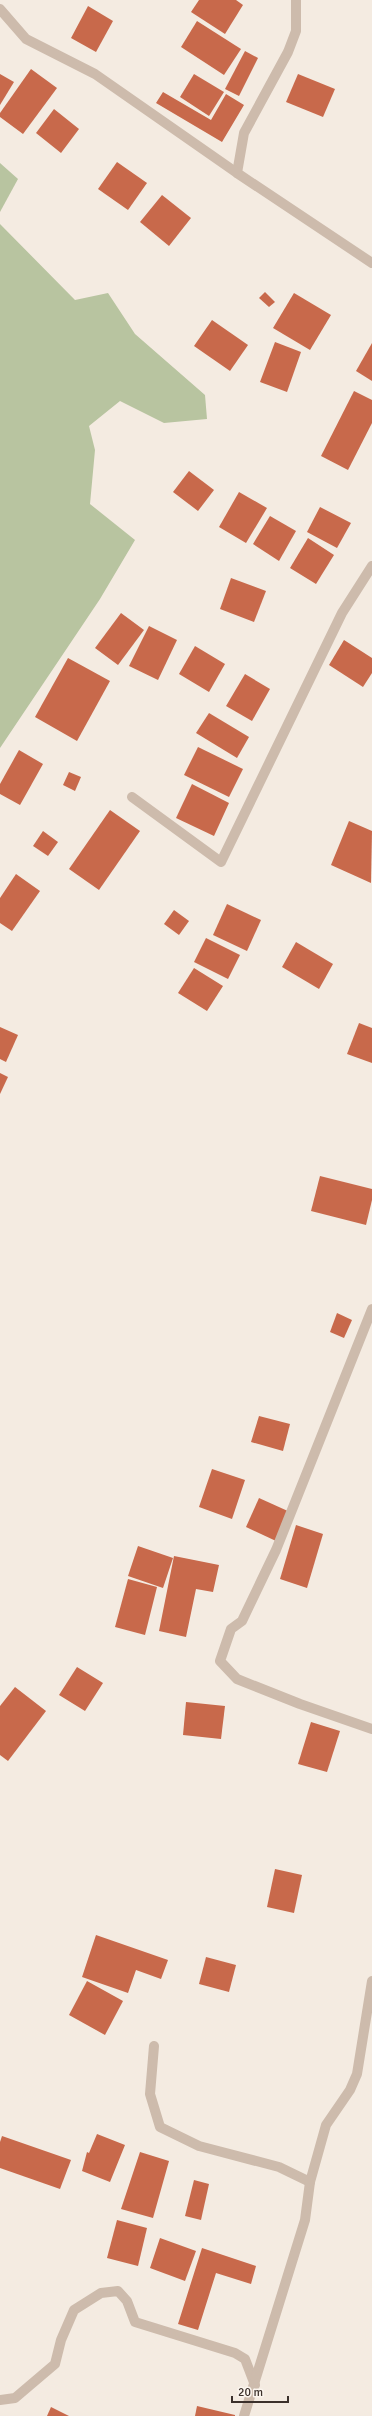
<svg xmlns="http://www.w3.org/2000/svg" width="372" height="2416" viewBox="0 0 372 2416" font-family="Signika,sans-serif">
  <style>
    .green { fill: #b8c4a0 }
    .building { fill: #c8694b }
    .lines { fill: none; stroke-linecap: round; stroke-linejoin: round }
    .minor { stroke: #cdbbac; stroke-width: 10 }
  </style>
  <rect width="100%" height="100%" fill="#f4ebe1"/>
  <g class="green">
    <path d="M0 163 18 179 0 212Z"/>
    <path d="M0 224 75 300 108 293 135 334 205 395 207 419 164 423 120 401 89 426 95 450 90 504 135 540 100 599 0 748Z"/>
  </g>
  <g class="building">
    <path d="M199 0H236L243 5 225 34 191 12Z"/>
    <path d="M88 6 113 21 96 52 71 38Z"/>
    <path d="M197 21 241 49 224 75 181 47Z"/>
    <path d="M245 51 258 58 239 96 225 89Z"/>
    <path d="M31 69 57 88 23 134 0 117V113Z"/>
    <path d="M0 74 14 82 0 105Z"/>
    <path d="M194 74 224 92 209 116 180 97Z"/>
    <path d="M298 74 335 89 323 117 286 102Z"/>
    <path d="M163 92 211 120 226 94 244 105 222 142 156 103Z"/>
    <path d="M54 109 79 129 61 153 36 133Z"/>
    <path d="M117 162 147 183 128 210 98 189Z"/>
    <path d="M162 195 191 218 169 246 140 222Z"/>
    <path d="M265 292 275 302 269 307 259 298Z"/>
    <path d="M294 293 331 315 310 350 273 328Z"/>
    <path d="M212 320 248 345 230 371 194 346Z"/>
    <path d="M275 342 301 352 287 392 260 382Z"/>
    <path d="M372 343V381L356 371Z"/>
    <path d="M354 391 372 400V423L348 470 321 456Z"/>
    <path d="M189 471 214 490 198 511 173 492Z"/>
    <path d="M239 492 267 508 246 543 219 527Z"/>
    <path d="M320 507 351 523 337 548 307 532Z"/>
    <path d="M270 516 296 531 279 561 253 544Z"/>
    <path d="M308 538 334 555 316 584 290 568Z"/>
    <path d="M231 578 266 591 254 622 220 609Z"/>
    <path d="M121 613 144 630 118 665 95 648Z"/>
    <path d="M149 626 177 640 158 680 129 666Z"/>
    <path d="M344 640 372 658V673L363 687 329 665Z"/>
    <path d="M195 646 225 664 209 692 179 674Z"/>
    <path d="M68 658 110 681 77 741 35 717Z"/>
    <path d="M245 674 270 689 252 721 226 706Z"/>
    <path d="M209 713 249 737 237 758 196 733Z"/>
    <path d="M198 747 243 769 229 797 184 775Z"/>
    <path d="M19 750 43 764 20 805 0 794V784Z"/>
    <path d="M69 772 81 777 75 791 63 785Z"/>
    <path d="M192 784 229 803 214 836 176 818Z"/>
    <path d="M110 810 140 831 99 890 69 869Z"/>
    <path d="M349 821 372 831 371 883 331 865Z"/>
    <path d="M43 831 58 842 48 856 33 846Z"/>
    <path d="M16 874 40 891 12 931 0 923V898Z"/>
    <path d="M227 904 261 920 247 951 213 935Z"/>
    <path d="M174 910 189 921 179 935 164 924Z"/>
    <path d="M206 938 240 955 228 979 194 962Z"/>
    <path d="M296 942 333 964 319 989 282 967Z"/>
    <path d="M194 968 223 986 207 1011 178 993Z"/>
    <path d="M359 1023 372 1028V1063L347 1054Z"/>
    <path d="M0 1027 18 1035 6 1062 0 1059Z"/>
    <path d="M0 1073 8 1077 0 1094Z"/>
    <path d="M320 1176 372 1189V1200L366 1225 311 1211Z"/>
    <path d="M337 1313 352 1320 344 1338 330 1332Z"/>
    <path d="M259 1416 290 1424 283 1451 251 1442Z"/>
    <path d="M212 1469 245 1480 232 1519 199 1507Z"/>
    <path d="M259 1498 290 1512 276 1541 246 1527Z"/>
    <path d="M296 1525 323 1534 307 1588 280 1579Z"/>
    <path d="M138 1546 173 1558 163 1588 128 1576Z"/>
    <path d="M174 1556 219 1565 213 1592 196 1589 186 1637 159 1631Z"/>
    <path d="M128 1579 157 1587 145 1635 115 1627Z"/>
    <path d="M77 1667 103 1683 85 1711 59 1695Z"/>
    <path d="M15 1687 46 1711 8 1761 0 1755V1706Z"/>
    <path d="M186 1702 225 1706 221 1739 183 1735Z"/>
    <path d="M311 1722 340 1731 327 1772 298 1764Z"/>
    <path d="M275 1869 302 1875 294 1913 267 1907Z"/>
    <path d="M96 1935 168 1960 161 1979 136 1970 128 1993 82 1977Z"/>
    <path d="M206 1957 236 1965 229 1992 199 1984Z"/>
    <path d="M87 1981 123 2001 105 2035 69 2015Z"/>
    <path d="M97 2134 125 2145 110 2182 82 2171 87 2152 89 2153Z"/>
    <path d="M2 2136 71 2160 60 2189 0 2168V2142Z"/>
    <path d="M140 2152 169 2161 153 2218 121 2209Z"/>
    <path d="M194 2180 209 2184 201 2220 185 2216Z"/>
    <path d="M117 2220 147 2228 138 2266 107 2258Z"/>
    <path d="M160 2238 196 2251 185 2281 150 2268Z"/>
    <path d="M202 2248 256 2266 251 2284 216 2273 198 2330 178 2324Z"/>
    <path d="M197 2406 235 2415V2416H195Z"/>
    <path d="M51 2407 69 2416H47Z"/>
  </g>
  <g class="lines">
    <g class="minor">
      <path d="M296 0V31L288 52 244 133 237 173 372 263"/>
      <path d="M0 9 26 39 95 74 237 173"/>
      <path d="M132 797 221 862 342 613 372 566"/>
      <path d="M372 1309 276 1550 242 1621 231 1629 220 1661 237 1679 300 1704 372 1729"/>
      <path d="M154 2046 150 2094 160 2127 199 2146 279 2167 310 2182"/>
      <path d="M0 2400 15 2398 55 2364 61 2340 74 2310 101 2293 118 2291 127 2301 135 2322 235 2353 245 2359 255 2385"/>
      <path d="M244 2416 305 2220 310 2182 326 2125 350 2090 357 2074 372 1981"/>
    </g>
  </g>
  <path d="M232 2396v6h56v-6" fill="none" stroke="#3b302b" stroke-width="2"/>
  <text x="238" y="2396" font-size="12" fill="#3b302b" stroke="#fbf5ee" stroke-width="3" paint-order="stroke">20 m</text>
</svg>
